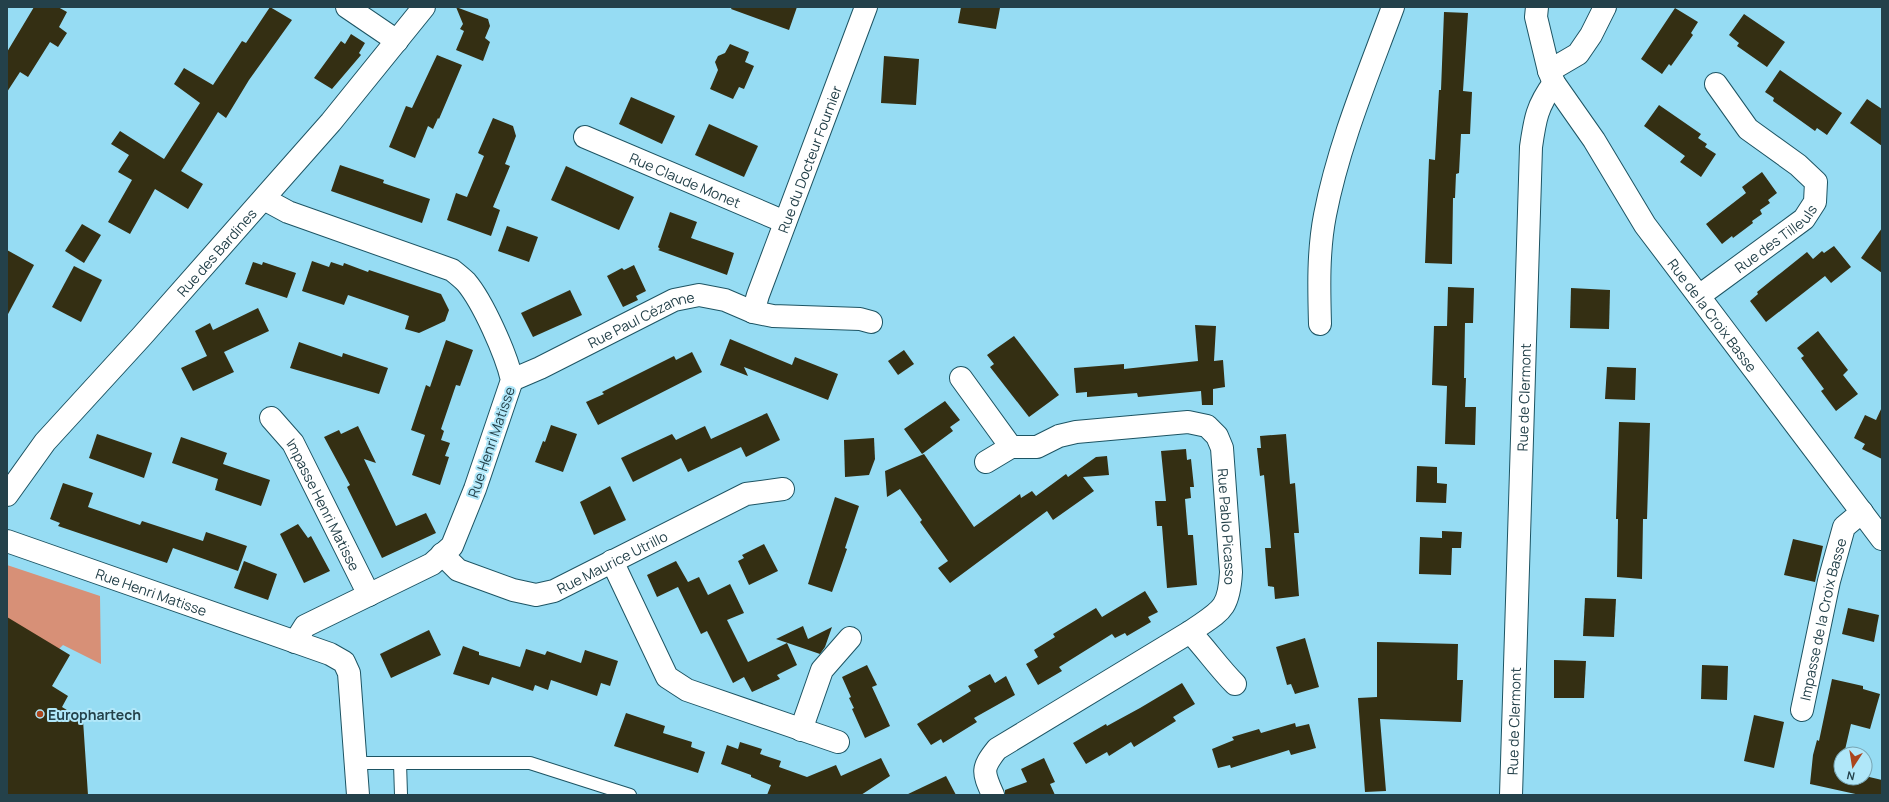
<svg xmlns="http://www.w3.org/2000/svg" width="1889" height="802" viewBox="0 0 1889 802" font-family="Manrope,sans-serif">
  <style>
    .green { fill: #d79077 }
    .building { fill: #342f13 }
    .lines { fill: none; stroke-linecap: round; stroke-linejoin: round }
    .service-casing { stroke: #1d5463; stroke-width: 14 }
    .minor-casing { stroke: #1d5463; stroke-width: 24 }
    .service { stroke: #fff; stroke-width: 12 }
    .minor { stroke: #fff; stroke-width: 22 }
    .poi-dot { fill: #ab451d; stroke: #b0e7f9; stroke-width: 1.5 }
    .labels { text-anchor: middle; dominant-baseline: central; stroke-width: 4; stroke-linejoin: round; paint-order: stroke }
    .street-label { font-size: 14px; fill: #24414a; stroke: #b0e7f9 }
    .poi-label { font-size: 14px; font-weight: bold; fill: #24414a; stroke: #b0e7f9; text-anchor: start }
  </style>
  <rect width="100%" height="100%" fill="#96dcf3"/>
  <path class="green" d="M7 565 100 596 101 664 63 645 59 649 7 626Z"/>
  <g class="building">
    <path d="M34 7H58L67 12 59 27 67 33 58 47 50 42 28 77 20 72 7 92V52Z"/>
    <path d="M270 7 292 20 249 80 226 118 218 112 181 171 203 184 188 209 155 189 130 234 108 222 132 180 118 172 129 155 111 144 120 131 164 159 200 103 174 84 184 68 213 85 242 41 246 43Z"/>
    <path d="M456 7 488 19 490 26 485 38 490 42 483 61 456 50 464 31 460 29 463 24Z"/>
    <path d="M732 7H797L789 30 731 9Z"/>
    <path d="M961 7 1000 8 996 29 958 23Z"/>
    <path d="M1675 8 1698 22 1691 33 1693 35 1671 66 1669 64 1662 74 1641 59Z"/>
    <path d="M1444 12 1468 13 1463 91 1472 92 1470 134H1461L1459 173 1456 174 1455 198H1453L1452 264 1425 263 1429 159 1435 160 1439 90H1441Z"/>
    <path d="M1744 14 1785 42 1767 67 1737 46 1739 43 1729 35Z"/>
    <path d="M351 34 365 43 359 53 361 55 332 89 314 78 341 41 345 44Z"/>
    <path d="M730 44 749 52 745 62 754 66 744 89 739 87 733 99 710 89 718 70 715 62 718 56 725 53Z"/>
    <path d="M437 55 462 65 439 119 438 118 433 129 428 126 415 158 389 147 406 106 412 108Z"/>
    <path d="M884 56 919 59 916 105 881 103Z"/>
    <path d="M1780 70 1842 113 1827 135 1817 128 1815 131 1773 101 1774 98 1765 92Z"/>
    <path d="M631 97 675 116 662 144 619 124Z"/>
    <path d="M1867 99 1882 109V146L1850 123Z"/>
    <path d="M1659 105 1701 134 1698 138 1707 144 1705 147 1716 154 1701 177 1680 162 1685 156 1644 126Z"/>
    <path d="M493 118 513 126 516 136 505 164 510 166 493 207 500 210 491 236 447 220 456 193 467 197 484 156 478 153Z"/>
    <path d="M709 124 758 146 744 177 695 155Z"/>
    <path d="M340 165 384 180 383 183 430 199 422 223 331 191Z"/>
    <path d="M566 166 634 197 619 230 551 200Z"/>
    <path d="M1762 172 1777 193 1768 200 1770 203 1760 210 1762 214 1752 221 1753 223 1733 238 1732 236 1722 244 1706 224 1746 193 1742 187Z"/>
    <path d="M670 212 697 222 691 238 734 253 727 275 658 250 660 249 658 247Z"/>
    <path d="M82 224 101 235 84 263 65 251Z"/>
    <path d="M507 226 538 237 529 262 498 251Z"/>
    <path d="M1882 228V273L1861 258Z"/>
    <path d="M1834 246 1851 267 1831 283 1825 276 1766 322 1750 301 1758 294 1757 292 1807 252 1813 259 1822 251 1824 253Z"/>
    <path d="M7 250 34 265 7 316Z"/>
    <path d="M312 261 329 267 331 262 343 266 344 263 368 272 369 270 441 294 449 310 445 321 419 333 405 329 409 316 348 295 344 305 302 291Z"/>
    <path d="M253 262 262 265 263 262 296 273 287 298 245 284Z"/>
    <path d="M634 265 646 291 636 296 638 300 623 307 607 276 622 268 624 270Z"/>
    <path d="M74 266 102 280 81 322 52 307Z"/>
    <path d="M1448 287 1474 288 1473 323H1465L1464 378H1466L1465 407H1476L1475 445 1445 444 1447 386 1432 385 1434 326H1447Z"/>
    <path d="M1571 288 1610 290 1609 329 1570 328Z"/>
    <path d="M570 290 582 315 533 337 521 313Z"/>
    <path d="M258 308 269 331 224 352 234 372 193 391 181 368 207 356 195 331 210 323 213 330Z"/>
    <path d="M1195 325 1216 326 1214 361 1223 360 1225 387 1213 389V405H1202L1201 391 1138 397 1137 393 1087 397V392L1076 393 1074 368 1124 364V369L1198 361Z"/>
    <path d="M1818 331 1848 370 1843 375 1858 394 1836 411 1821 391 1824 389 1801 358 1804 356 1797 348Z"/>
    <path d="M1014 336 1059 395 1029 417 990 367 994 364 987 355Z"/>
    <path d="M730 339 792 365 795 357 838 374 828 400 744 367 748 376 720 365Z"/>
    <path d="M446 340 473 350 460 386 456 385 441 429 444 431 441 440 450 443 445 456 449 457 440 485 412 475 425 435 411 430 426 385 430 387Z"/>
    <path d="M299 342 342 357 343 353 388 368 379 394 290 368Z"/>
    <path d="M904 350 914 364 898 375 888 361Z"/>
    <path d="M692 352 702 372 598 425 586 402 604 394 602 392 674 356 676 360Z"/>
    <path d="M1607 367 1636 368 1635 400 1605 399Z"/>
    <path d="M945 401 960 420 950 427 953 431 922 454 904 429Z"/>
    <path d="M1882 407V459L1862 449 1865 444 1854 438 1865 415 1876 420Z"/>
    <path d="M767 413 780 440 746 457 741 447 688 472 681 458 633 482 621 458 672 434 676 440 705 426 711 439Z"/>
    <path d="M1619 422 1650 423 1647 519H1643L1642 579 1617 577 1618 519H1616Z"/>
    <path d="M551 425 577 434 563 472 535 462 543 441 545 442Z"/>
    <path d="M358 426 376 463 364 459 396 526 426 513 436 533 382 558 347 487 350 485 324 437 339 430 341 434Z"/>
    <path d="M97 434 152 453 144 478 89 458Z"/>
    <path d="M1286 434 1290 484 1295 483 1299 533H1294L1299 596 1275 599 1274 587 1268 586 1265 548H1271L1270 535 1264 475 1260 476 1257 448H1261L1260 436Z"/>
    <path d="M181 437 227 453 223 464 270 480 261 506 215 490 218 479 172 463Z"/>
    <path d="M874 438 875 459 869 475 845 477 844 440Z"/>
    <path d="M1186 449 1187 460 1191 459 1194 487H1190L1191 498 1185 499 1188 535H1193L1197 585 1167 588 1162 526H1157L1155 501H1166L1161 451Z"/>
    <path d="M924 454 974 527 1020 494 1021 498 1032 491 1036 496 1066 474 1068 477 1096 457 1107 456 1109 475 1083 477 1094 491 1053 520 1047 511 950 583 938 568 948 561 920 522 922 520 900 489 887 497 885 471Z"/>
    <path d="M1417 466 1437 467V483L1447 484 1446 503 1416 502Z"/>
    <path d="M63 483 93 493 88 507 140 525 142 521 203 541 206 532 247 546 238 571 173 548 167 563 58 526 60 523 50 519Z"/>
    <path d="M610 486 626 520 594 535 580 502Z"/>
    <path d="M835 497 859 506 845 548 847 549 832 592 808 584Z"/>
    <path d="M298 524 308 538 311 536 330 571 304 583 280 534Z"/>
    <path d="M1442 531 1462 532 1461 548H1452L1451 575 1419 574 1420 537 1442 538Z"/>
    <path d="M1793 539 1823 546 1815 582 1784 575Z"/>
    <path d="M764 544 778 571 749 585 738 561 744 558 742 555Z"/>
    <path d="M244 561 277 574 268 600 234 588Z"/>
    <path d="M676 561 688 582 699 577 708 595 730 584 744 613 727 620 748 662 787 643 797 665 777 675 780 679 752 692 744 677 733 683 707 631 701 634 678 587 657 597 647 575Z"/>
    <path d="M1145 591 1158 612 1148 617 1151 622 1127 636 1125 633 1115 638 1112 634 1059 667 1062 671 1038 685 1026 664 1038 657 1034 650 1055 637 1053 634 1096 608 1102 617Z"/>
    <path d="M1585 598 1616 599 1614 637 1583 636Z"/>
    <path d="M1848 608 1879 615 1874 642 1842 634Z"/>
    <path d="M7 617 70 655 52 686 68 696 62 707 83 720 88 795H7Z"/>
    <path d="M803 626 808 639 832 627 825 647 820 654 776 639Z"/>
    <path d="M429 630 441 655 391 678 380 654Z"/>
    <path d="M1305 638 1319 687 1295 694 1291 684 1287 685 1276 647Z"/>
    <path d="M1377 642 1458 644 1457 680H1463L1461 722 1380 719 1386 791 1365 792 1358 698 1377 697Z"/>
    <path d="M463 646 479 652V655L520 667 526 649 545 655 547 651 581 663 585 650 618 661 610 686 601 683 597 696 551 680 548 690 535 685 533 691 492 677 489 685 453 674Z"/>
    <path d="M1554 660 1586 661 1584 698H1554Z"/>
    <path d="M867 665 877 685 872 687 890 726 865 738 852 709 854 708 849 698 851 697 842 677Z"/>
    <path d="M1702 665 1728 666 1727 700 1701 699Z"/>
    <path d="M990 674 995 683 1006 676 1015 695 974 718 977 722 943 743 941 739 931 745 917 724 971 691 968 686Z"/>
    <path d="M1832 679 1863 686V689L1880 694 1870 729 1851 724 1844 754H1841V778H1865V776L1882 780V795H1860L1810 784 1813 755 1817 740 1819 741Z"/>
    <path d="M1182 683 1195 704 1173 717 1176 721 1134 747 1131 742 1109 756 1107 752 1086 764 1073 743 1106 724 1107 726 1140 708Z"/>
    <path d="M626 713 665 726 663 733 692 742 691 747 705 752 698 773 614 746Z"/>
    <path d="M1754 715 1784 722 1774 768 1744 761Z"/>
    <path d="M1295 723 1296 727 1309 724 1316 748 1291 755 1289 750 1231 768 1230 765 1218 768 1212 749 1234 740 1232 737 1259 729 1261 733Z"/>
    <path d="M740 742 762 749 760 754 781 761 779 767 807 777 836 765 841 776 881 758 890 776 861 795H767L771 785 751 777V775L721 764 727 745 738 749Z"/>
    <path d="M1044 758 1055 782 1050 784 1055 795H1005V790L1027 782 1021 769Z"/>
    <path d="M946 776 956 795H906Z"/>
  </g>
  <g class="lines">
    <g class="service-casing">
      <g id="service">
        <path d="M356 763H530L630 795"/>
        <path d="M400 763 401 795"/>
      </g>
    </g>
    <g class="minor-casing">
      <g id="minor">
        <path d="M347 7 397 41"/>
        <path id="s1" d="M1537 7 1536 17 1549 71 1554 83 1594 140 1645 225 1882 539"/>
        <path d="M1549 71 1578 54 1591 35 1605 7"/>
        <path id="s2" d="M585 137 785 222"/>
        <path d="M264 199 288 212 452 270C457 274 462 278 466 282 483 302 506 354 512 380L475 489 452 546 432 564 305 626 295 642"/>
        <path id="s3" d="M1699 296 1804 219 1815 202 1816 182 1798 165 1748 129 1716 84"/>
        <path id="s4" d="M753 312 758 295 866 7"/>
        <path d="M1320 324C1319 288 1318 251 1325 215 1339 143 1368 75 1393 7"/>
        <path d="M961 378 1011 447"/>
        <path id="s5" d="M512 380 540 368 674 300 699 295 725 300 753 312 773 316 860 319 871 322"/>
        <path id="s6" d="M271 418 293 443 369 595"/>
        <path id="s7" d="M986 462 1011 447H1037L1059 436 1076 432 1188 422 1207 426 1217 436 1222 448 1231 572C1229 611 1220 611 1190 632L997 749C981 769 983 772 993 795"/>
        <path id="s8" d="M7 495 45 442 142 336 331 122 424 7"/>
        <path id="s9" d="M7 541 330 654 344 662 349 673 358 795"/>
        <path id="s10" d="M442 554 458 570 513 590 536 595 554 591 746 494 783 489"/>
        <path d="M612 561 667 677 687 690 838 742"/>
        <path d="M1190 632C1206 649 1219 668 1235 684"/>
        <path id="s11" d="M1802 710 1829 581 1844 527 1862 512"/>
        <path d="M801 730 822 670 850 638"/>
        <path id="s12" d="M1511 795 1531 147C1535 119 1537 106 1554 83"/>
      </g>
    </g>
    <use href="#service" class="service"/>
    <use href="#minor" class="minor"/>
  </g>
  <circle class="poi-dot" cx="40" cy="714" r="4"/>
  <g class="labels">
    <g class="street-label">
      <text stroke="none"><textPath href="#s4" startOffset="163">Rue du Docteur Fournier</textPath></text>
      <text stroke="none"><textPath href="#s2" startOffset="109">Rue Claude Monet</textPath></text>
      <text stroke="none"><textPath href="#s3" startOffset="96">Rue des Tilleuls</textPath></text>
      <text stroke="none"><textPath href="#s8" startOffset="321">Rue des Bardines</textPath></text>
      <text stroke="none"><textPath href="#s1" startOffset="360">Rue de la Croix Basse</textPath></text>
      <text stroke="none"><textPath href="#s5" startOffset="143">Rue Paul Cézanne</textPath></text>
      <text stroke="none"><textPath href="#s12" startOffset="398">Rue de Clermont</textPath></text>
      <text transform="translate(491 442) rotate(-71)">Rue Henri Matisse</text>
      <text stroke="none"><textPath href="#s6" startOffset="102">Impasse Henri Matisse</textPath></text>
      <text stroke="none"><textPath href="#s7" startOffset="335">Rue Pablo Picasso</textPath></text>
      <text stroke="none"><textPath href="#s10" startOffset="188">Rue Maurice Utrillo</textPath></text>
      <text stroke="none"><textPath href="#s9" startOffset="153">Rue Henri Matisse</textPath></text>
      <text stroke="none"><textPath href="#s11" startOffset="93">Impasse de la Croix Basse</textPath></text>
      <text stroke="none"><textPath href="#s12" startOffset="74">Rue de Clermont</textPath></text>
    </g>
    <g class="poi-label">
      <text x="48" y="714">Europhartech</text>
    </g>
  </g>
  <rect width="1889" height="802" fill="none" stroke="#24414a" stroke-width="16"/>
  <g transform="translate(1853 766) rotate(192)"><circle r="19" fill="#b0e7f9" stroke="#78a5b3"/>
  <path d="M0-3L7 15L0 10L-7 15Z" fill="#ab451d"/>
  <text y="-6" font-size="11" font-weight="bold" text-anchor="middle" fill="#24414a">N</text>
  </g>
</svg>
